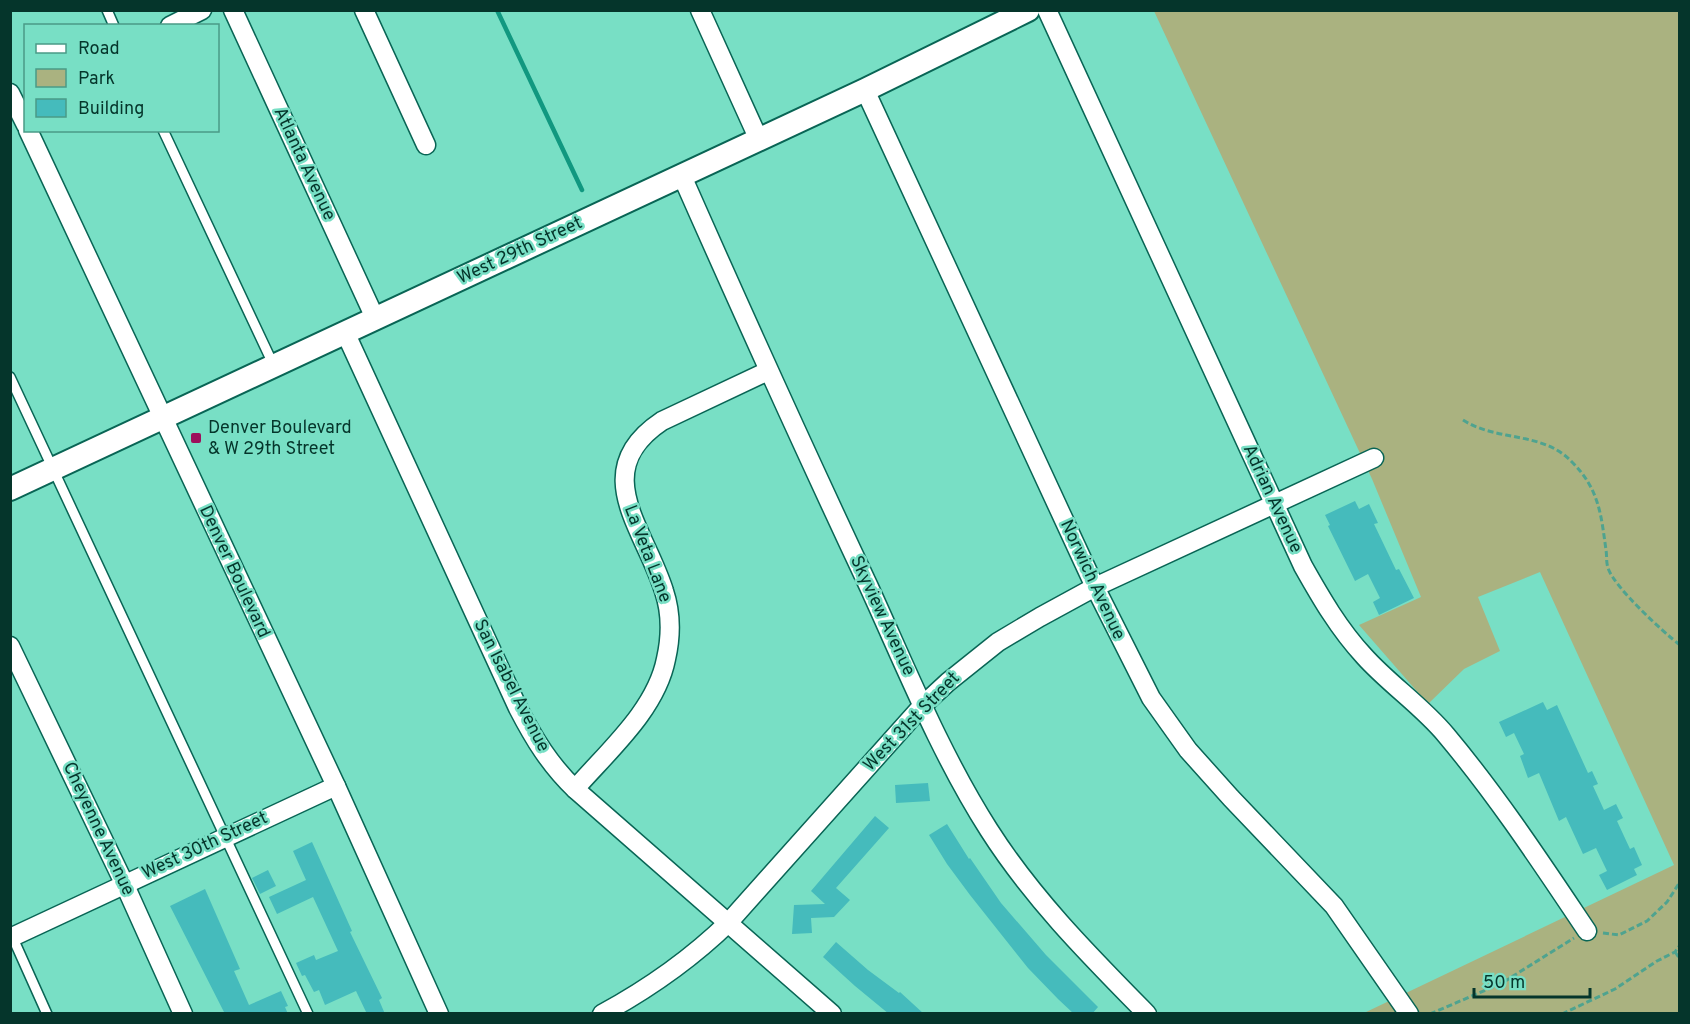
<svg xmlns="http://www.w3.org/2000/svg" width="1690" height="1024" viewBox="0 0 1690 1024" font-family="Overpass,sans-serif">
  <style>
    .green { fill: #aab280 }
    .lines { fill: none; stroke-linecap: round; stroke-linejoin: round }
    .stream { stroke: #119880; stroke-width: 4.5 }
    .building { fill: #45bbbc }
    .service-casing { stroke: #096555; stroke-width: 12 }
    .minor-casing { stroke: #096555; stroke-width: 21 }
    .tertiary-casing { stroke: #096555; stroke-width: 26 }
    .path { stroke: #4fa38f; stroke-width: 3; stroke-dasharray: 6 3; stroke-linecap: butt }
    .service { stroke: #fff; stroke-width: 9 }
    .minor { stroke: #fff; stroke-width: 18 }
    .tertiary { stroke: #fff; stroke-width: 22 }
    .poi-dot { fill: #9d0f5c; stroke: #78dfc5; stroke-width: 2 }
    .labels { text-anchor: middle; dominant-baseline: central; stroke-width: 5; stroke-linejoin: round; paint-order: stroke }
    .street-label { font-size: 18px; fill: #05352b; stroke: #78dfc5 }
    .poi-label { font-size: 18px; fill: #05352b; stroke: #78dfc5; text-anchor: start }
  </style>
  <rect width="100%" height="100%" fill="#78dfc5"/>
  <path class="green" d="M1154 11H1679V1013H1364L1674 865 1540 572 1478 597 1500 651 1464 669 1428 704 1359 625 1421 597 1372 479Z"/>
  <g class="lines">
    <path class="stream" d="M497 10 582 190"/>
  </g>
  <g class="building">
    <path d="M1355 501 1359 509 1369 504 1378 523 1374 524 1396 570 1399 569 1414 598 1379 615 1373 602 1380 598 1368 574 1355 581 1328 526 1330 525 1325 515Z"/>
    <path d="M1543 702 1547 710 1557 705 1588 773 1592 771 1598 784 1593 786 1604 810 1616 804 1623 818 1617 821 1630 849 1634 847 1642 865 1634 869 1637 875 1607 890 1599 875 1607 871 1596 848 1583 854 1566 817 1559 821 1539 773 1528 778 1520 756 1524 754 1514 733 1506 737 1499 722Z"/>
    <path d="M928 783 930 801 896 803 895 785Z"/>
    <path d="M875 816 889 828 836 888 850 900 834 917 811 918 812 933 792 934 794 905 825 904 811 891Z"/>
    <path d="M947 824 969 859 970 858 1001 903 1046 955 1098 1007 1092 1014H1074L1058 999 1028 968 970 895 947 864 929 835Z"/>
    <path d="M312 842 352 931 350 932 382 998 379 1000 385 1014H367L356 991 325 1005 319 990 314 992 305 975 302 976 296 963 314 955 316 960 338 951 313 897 277 914 269 897 306 880 293 851Z"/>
    <path d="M268 870 276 886 260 894 252 878Z"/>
    <path d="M205 889 240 969 234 971 249 1005 281 991 288 1006 285 1007 288 1014H225L170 906Z"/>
    <path d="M836 942 868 970 899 993 900 992 924 1014H889L855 986 823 957Z"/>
  </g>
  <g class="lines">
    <g class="service-casing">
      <g id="service">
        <path d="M107 10 114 26"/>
        <path d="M163 130 274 366"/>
        <path d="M10 377 308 1014"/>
        <path d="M12 936 47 1014"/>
      </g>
    </g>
    <g class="minor-casing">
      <g id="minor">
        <path d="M233 10 375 318"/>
        <path d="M364 10 426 145"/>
        <path d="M700 10 759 140"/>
        <path d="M1047 10 1303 566C1321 598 1339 629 1364 656 1389 684 1422 706 1446 735 1498 797 1542 864 1587 931"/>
        <path d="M170 26 202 10"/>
        <path d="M865 90 1095 587 1151 698 1188 750 1231 798 1334 906 1409 1014"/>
        <path d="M10 93 26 125"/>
        <path d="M28 130 336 786 439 1014"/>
        <path d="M682 176C743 314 805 451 869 587 906 668 941 755 989 830 1033 899 1090 956 1147 1014"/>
        <path d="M345 332 518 708C534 739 550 765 575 789L832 1014"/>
        <path d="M10 646 124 883 183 1014"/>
        <path d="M575 789C608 751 656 710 666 659 671 637 671 612 664 591 645 529 587 471 662 421L768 371"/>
        <path d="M10 938 336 786"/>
        <path d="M602 1014C648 989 691 959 729 922L923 705 948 682 998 642 1040 617 1095 587 1374 458"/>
      </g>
    </g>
    <g class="tertiary-casing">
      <path id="tertiary" d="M10 489 865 90 1028 10"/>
    </g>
    <g class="path">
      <path d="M1463 420C1497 442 1543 431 1572 462 1599 489 1601 514 1606 550 1607 556 1606 562 1608 568 1614 587 1663 632 1680 645"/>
      <path d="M1603 933 1619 935 1647 921 1667 902 1680 882"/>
      <path d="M1675 952 1680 959"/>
      <path d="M1430 1014 1502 983 1574 938"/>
      <path d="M1562 1014 1615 989 1657 961 1675 952 1680 945"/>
    </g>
    <use href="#service" class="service"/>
    <use href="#minor" class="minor"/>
    <use href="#tertiary" class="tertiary"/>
  </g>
  <rect class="poi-dot" x="190" y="432" width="12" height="12" rx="3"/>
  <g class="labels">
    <g class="street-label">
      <text transform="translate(304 164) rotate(65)">Atlanta Avenue</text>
      <text transform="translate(520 251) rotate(-25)">West 29th Street</text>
      <text transform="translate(1272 499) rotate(65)">Adrian Avenue</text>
      <text transform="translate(647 554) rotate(69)">La Veta Lane</text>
      <text transform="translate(234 572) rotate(65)">Denver Boulevard</text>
      <text transform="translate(1092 580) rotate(65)">Norwich Avenue</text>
      <text transform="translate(882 616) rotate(65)">Skyview Avenue</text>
      <text transform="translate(511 686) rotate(63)">San Isabel Avenue</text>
      <text transform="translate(912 722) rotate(-46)">West 31st Street</text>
      <text transform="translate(98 829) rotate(65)">Cheyenne Avenue</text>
      <text transform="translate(205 846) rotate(-25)">West 30th Street</text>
    </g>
    <g class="poi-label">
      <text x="208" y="428">Denver Boulevard<tspan x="208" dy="21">&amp; W 29th Street</tspan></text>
    </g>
  </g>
  <rect width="1690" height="1024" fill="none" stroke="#05352b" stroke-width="24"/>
  <rect x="24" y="24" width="195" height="108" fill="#78dfc5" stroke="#4a9b87" stroke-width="1.5"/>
  <rect x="36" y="44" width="30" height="9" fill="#ffffff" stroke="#4a9b87" stroke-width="1.5"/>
  <text x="78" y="54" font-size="18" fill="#05352b">Road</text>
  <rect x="36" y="69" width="30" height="18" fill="#aab280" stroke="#4a9b87" stroke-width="1.5"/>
  <text x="78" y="84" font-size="18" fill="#05352b">Park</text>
  <rect x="36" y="99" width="30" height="18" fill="#45bbbc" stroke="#4a9b87" stroke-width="1.5"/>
  <text x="78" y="114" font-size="18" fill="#05352b">Building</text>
  <path d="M1474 988v9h116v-9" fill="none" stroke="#05352b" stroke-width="3"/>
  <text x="1483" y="988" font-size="18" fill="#05352b" stroke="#78dfc5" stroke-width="4.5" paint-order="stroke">50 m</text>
</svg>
